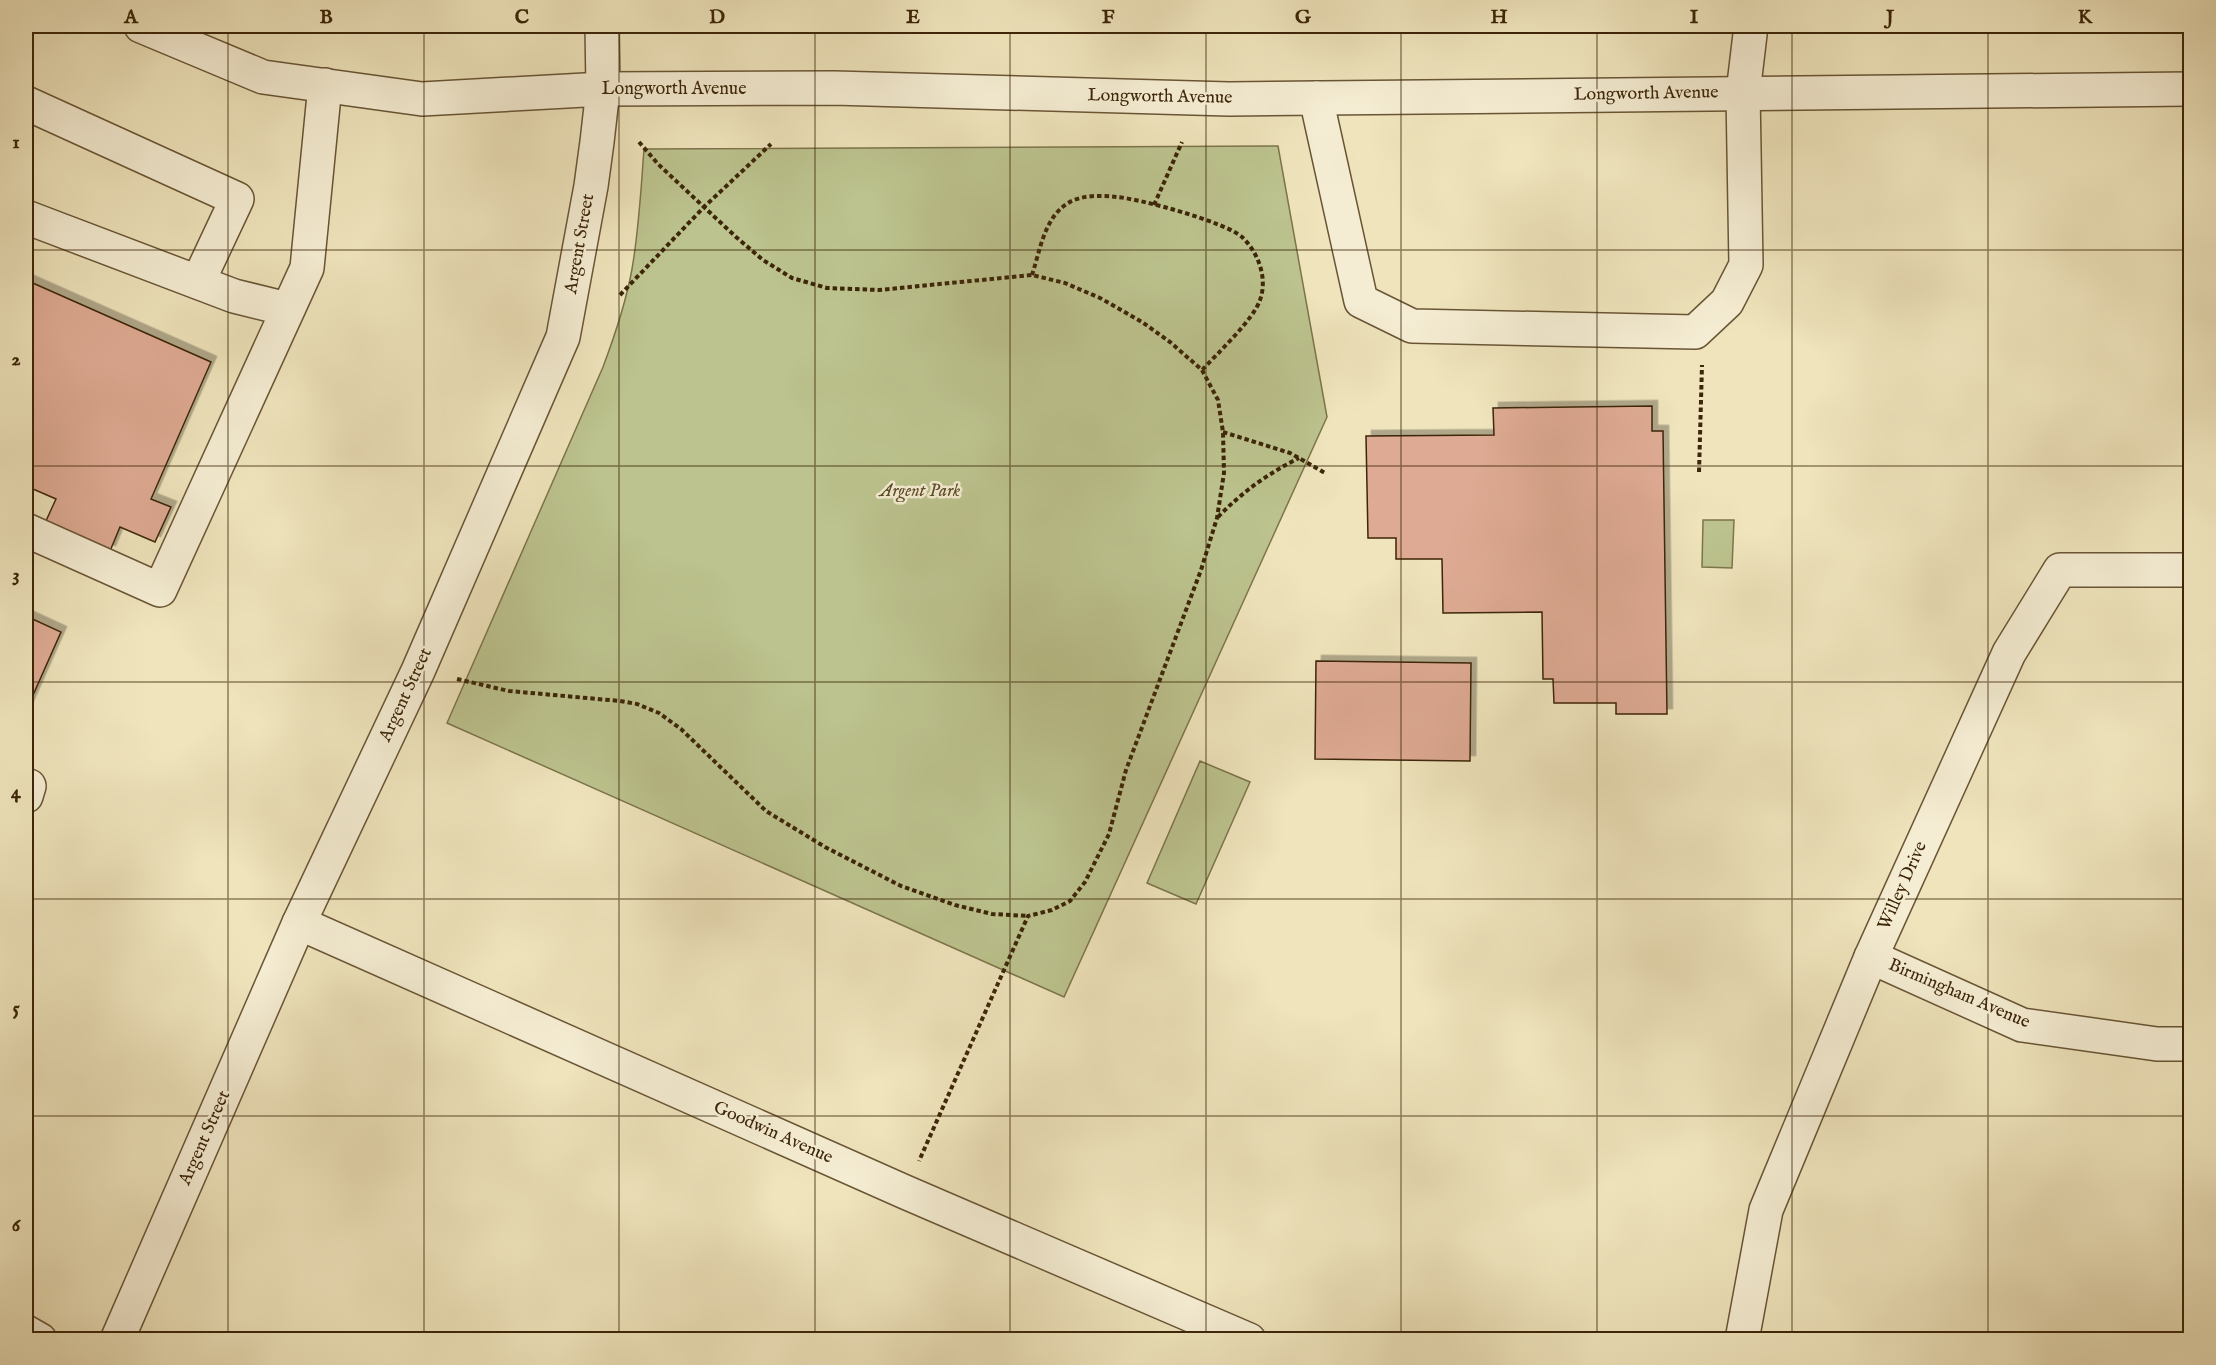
<svg xmlns="http://www.w3.org/2000/svg" width="2216" height="1365" viewBox="0 0 2216 1365" font-family="'IM FELL English',serif">
  <style>
    .green { fill: #bcc38e; stroke: #7c744b; stroke-width: 1.5 }
    .building { fill: #deaa93; stroke: #3c2508; stroke-width: 1.5; filter: url(#shadow) }
    .lines { fill: none; stroke-linecap: round; stroke-linejoin: round }
    .minor-casing { stroke: #695535; stroke-width: 36 }
    .path { stroke: #3c2508; stroke-width: 4; stroke-dasharray: 4.5 3; stroke-linecap: butt }
    .minor { stroke: #f5edd3; stroke-width: 33 }
    .grid { fill: none; stroke: #3c2508; stroke-width: 1.5; stroke-opacity: 0.55 }
    .labels { text-anchor: middle; dominant-baseline: central; stroke-width: 5; stroke-linejoin: round; paint-order: stroke }
    .street-label { font-size: 18px; fill: #3c2508; stroke: #f5edd3 }
    .park-label { font-size: 18px; font-style: italic; fill: #5c4c2a; stroke: #f5edd3 }
    .neatline { fill: none; stroke: #3c2508; stroke-width: 2 }
    .grid-label { font-size: 20px; text-anchor: middle; font-weight: bold; fill: #3c2508 }
  </style>
  <defs>
    <filter id="shadow"><feDropShadow dx="5.5" dy="-5.5" stdDeviation="0" flood-color="#0004"/></filter>
  </defs>
  <rect width="100%" height="100%" fill="#efe4bc"/>
  <filter id="stains"><feTurbulence type="fractalNoise" baseFrequency=".00333" numOctaves="4"/><feColorMatrix values="0 0 0 0 .2 0 0 0 0 .09 0 0 0 0 .02 0 0 0 .5 -.17"/></filter>
  <radialGradient id="worn" r=".72"><stop offset=".6" stop-color="#630" stop-opacity="0"/><stop offset="1" stop-color="#630" stop-opacity=".3"/></radialGradient>
  <g class="green">
    <path d="M1278 146 1327 417 1064 997 447 723 603 367C615 335 626 303 632 269 639 229 641 189 644 149Z"/>
    <path d="M1703 520H1734L1732 568 1702 567Z"/>
    <path d="M1200 761 1250 782 1196 904 1147 883Z"/>
  </g>
  <g class="building">
    <path d="M26 280 211 362 151 499 171 507 155 542 120 527 110 551 45 523 56 499 26 486Z"/>
    <path d="M1652 406V431H1663L1667 714H1616V703H1554L1553 679H1543L1542 612 1443 613 1442 559H1396V538H1368L1366 436 1494 435 1493 408Z"/>
    <path d="M26 616 61 632 26 711Z"/>
    <path d="M1316 661 1471 663 1470 761 1315 759Z"/>
  </g>
  <g class="lines">
    <g class="minor-casing">
      <g id="minor">
        <path d="M141 26 263 77 422 99 603 89 834 88 1229 99 2190 89"/>
        <path d="M1316 98 1361 301 1412 326 1695 332 1727 302 1746 265 1743 93 1751 26"/>
        <path d="M26 103 237 199 198 282"/>
        <path d="M26 217 234 296 287 309"/>
        <path d="M26 530 160 590 307 268 325 85"/>
        <path d="M26 785 29 786 26 796"/>
        <path d="M299 923 905 1192 1249 1340"/>
        <path d="M1871 957 2022 1025 2157 1044H2190"/>
        <path d="M26 1332 40 1340"/>
        <path d="M117 1340 299 923 418 671 563 337 591 186 597 142 603 89 602 26"/>
        <path d="M1742 1340 1766 1210 1871 957 2009 653 2060 570H2190"/>
      </g>
    </g>
    <g class="path">
      <path d="M639 142 658 164 736 237 763 260 792 278 827 288 879 290 1032 275 1065 283 1100 298 1142 322 1170 342 1202 370 1218 400 1223 432 1224 473 1217 518 1201 570 1126 770 1109 834 1085 882 1070 901 1052 910 1028 916 919 1161"/>
      <path d="M1154 205 1182 142"/>
      <path d="M1032 275C1040 251 1044 218 1068 203 1081 195 1101 195 1117 197 1141 199 1225 222 1242 237 1258 252 1268 278 1260 300 1253 320 1218 353 1202 370"/>
      <path d="M620 295 704 207 771 144"/>
      <path d="M1223 432 1290 453 1325 473"/>
      <path d="M1699 472 1702 365"/>
      <path d="M1218 517C1242 492 1269 473 1299 458"/>
      <path d="M457 679 509 691 620 701 637 704 659 713 681 729 766 811 825 847 901 886 955 905 992 914 1028 916"/>
    </g>
    <use href="#minor" class="minor"/>
  </g>
  <path class="grid" d="M228 26V1340M424 26V1340M619 26V1340M815 26V1340M1010 26V1340M1206 26V1340M1401 26V1340M1597 26V1340M1792 26V1340M1988 26V1340M26 250H2190M26 466H2190M26 682H2190M26 899H2190M26 1116H2190"/>
  <g class="labels">
    <g class="street-label">
      <text x="674" y="89">Longworth Avenue</text>
      <text transform="translate(1646 94) rotate(-1)">Longworth Avenue</text>
      <text transform="translate(1160 97) rotate(1)">Longworth Avenue</text>
      <text transform="translate(580 244) rotate(-80)">Argent Street</text>
      <text transform="translate(406 695) rotate(-65)">Argent Street</text>
      <text transform="translate(1903 886) rotate(-66)">Willey Drive</text>
      <text transform="translate(1959 994) rotate(23)">Birmingham Avenue</text>
      <text transform="translate(773 1133) rotate(24)">Goodwin Avenue</text>
      <text transform="translate(205 1138) rotate(-66)">Argent Street</text>
    </g>
    <g class="park-label">
      <text x="920" y="491">Argent Park</text>
    </g>
  </g>
  <rect width="2216" height="1365" fill="none" stroke="#efe4bc" stroke-width="66"/>
  <rect x="33" y="33" width="2150" height="1299" class="neatline"/>
  <g class="grid-label">
    <text x="131" y="23">A</text>
    <text x="326" y="23">B</text>
    <text x="522" y="23">C</text>
    <text x="717" y="23">D</text>
    <text x="913" y="23">E</text>
    <text x="1108" y="23">F</text>
    <text x="1303" y="23">G</text>
    <text x="1499" y="23">H</text>
    <text x="1694" y="23">I</text>
    <text x="1890" y="23">J</text>
    <text x="2085" y="23">K</text>
    <text x="16" y="148">1</text>
    <text x="16" y="365">2</text>
    <text x="16" y="581">3</text>
    <text x="16" y="798">4</text>
    <text x="16" y="1014">5</text>
    <text x="16" y="1231">6</text>
  </g>
  <rect width="100%" height="100%" filter="url(#stains)"/>
  <rect width="100%" height="100%" fill="url(#worn)"/>
</svg>
